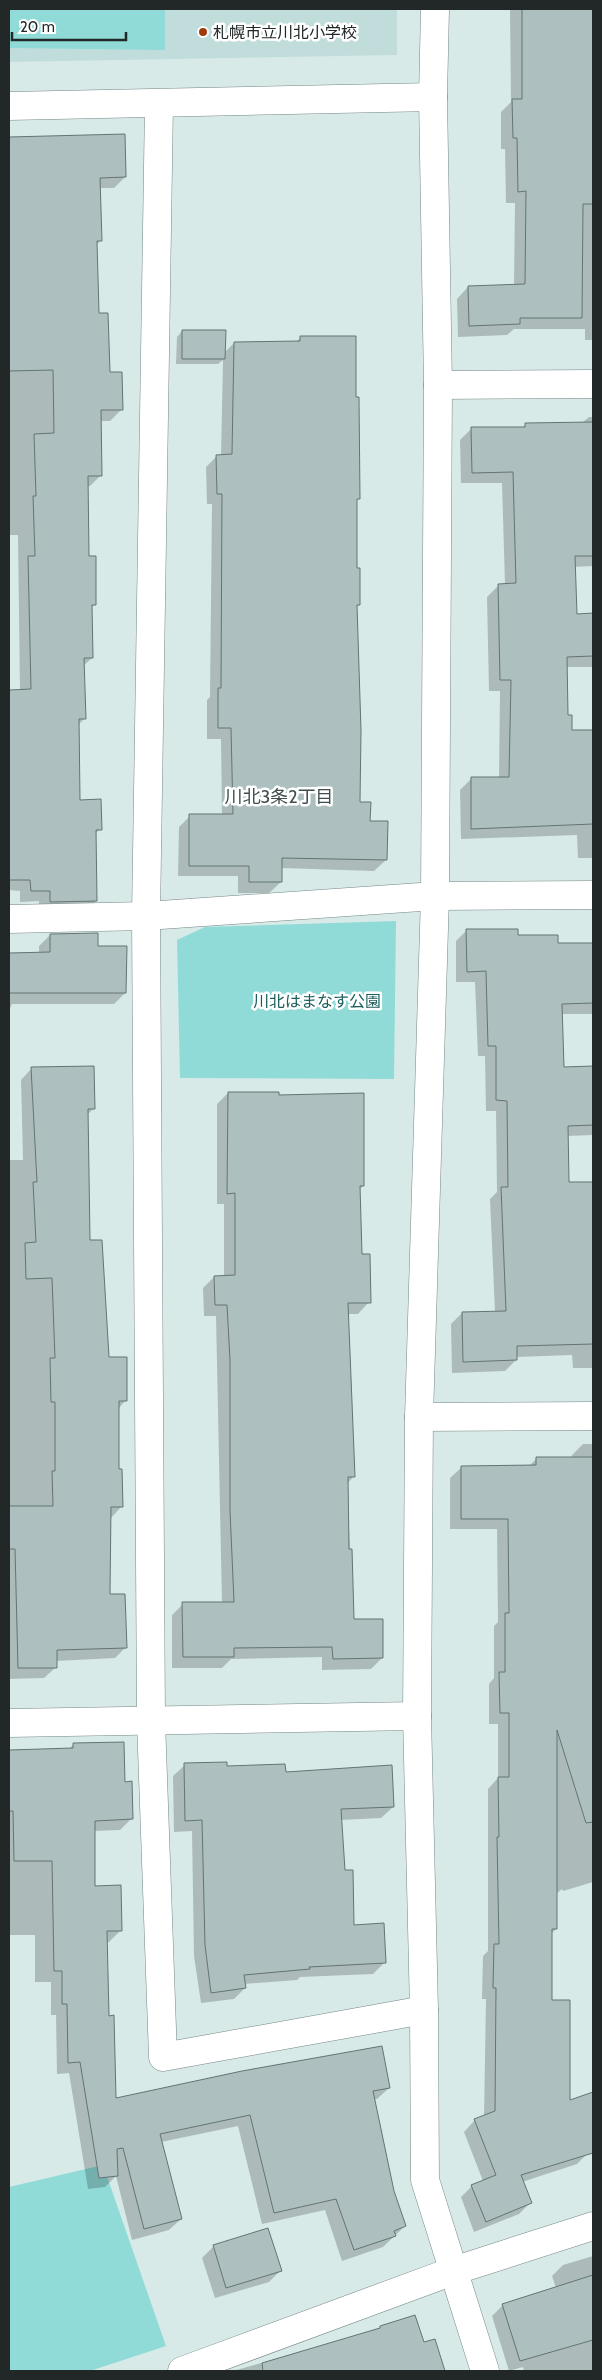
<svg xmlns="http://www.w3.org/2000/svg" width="602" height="2380" viewBox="0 0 602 2380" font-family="Cabin,'Noto Sans JP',sans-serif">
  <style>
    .built { fill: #c1dddb }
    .green { fill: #90dbd7 }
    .shadow { fill: #0003 }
    .building { fill: #adc0bf; stroke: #637473 }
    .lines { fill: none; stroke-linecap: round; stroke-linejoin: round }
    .minor-casing { stroke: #758786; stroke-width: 29 }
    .minor { stroke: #fff; stroke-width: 28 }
    .poi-dot { fill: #a03c0a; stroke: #fff; stroke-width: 2 }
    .labels { text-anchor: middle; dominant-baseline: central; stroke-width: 5; stroke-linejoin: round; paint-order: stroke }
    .poi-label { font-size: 16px; fill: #212827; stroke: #fff; text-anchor: start }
    .park-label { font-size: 16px; fill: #1a5e5b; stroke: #fff }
    .neighbourhood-label { font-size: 18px; fill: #3f4f4e; stroke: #fff }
  </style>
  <rect width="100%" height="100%" fill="#d7eae8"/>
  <path class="built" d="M9 9H397V55L9 62Z"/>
  <g class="green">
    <path d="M9 9H165V50L9 48Z"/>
    <path d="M396 921 394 1079 180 1078 177 940 205 927Z"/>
    <path d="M103 2165 166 2346 90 2371H9V2187Z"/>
  </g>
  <g class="shadow">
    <path d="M510 9H593V340H585V329H514L507 335 458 337 457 299 468 287 514 286 515 203H506L505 149H501V112L511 102Z"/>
    <path d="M124 135 125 177 114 188H99L100 241 96 245 98 314 109 373 121 410 110 421H100L101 475 90 486H87L88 557 95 604 91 608 92 658 83 666 85 718 78 725 79 801 100 829 94 835 96 901 85 912 39 913V901L20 902V891L9 890V691H20L18 535H9V138Z"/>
    <path d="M182 331 224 353 234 343 296 342 301 337 354 399 359 498 356 501V569L359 604 356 608 358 803 386 860 374 871 281 868V882L269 893H238V876H178L179 827 190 816H222L221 739H207V700L210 697 212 504H207L206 467 217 456H221L223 360 218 364H176L177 337Z"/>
    <path d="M589 417H593V566L574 567 576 615H593V667H566L567 716 570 731H593V858H578L577 835 461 839 460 790 471 779 499 778 500 691H489L487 597 499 585H505L502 483H461L460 440 472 428H522L526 424 582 423Z"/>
    <path d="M467 930 517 936 557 944H593V1014H561L563 1068H593V1135L567 1136 568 1183H593V1368H573L572 1355 516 1357V1360L505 1371 452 1373 451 1324 462 1313 495 1312 490 1199 497 1192 496 1111H486L485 1056H478L475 982H456V941Z"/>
    <path d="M50 935 97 947 125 993 114 1004H12L10 1008 9 1078V954H39V946Z"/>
    <path d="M32 1068 94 1108 87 1115 89 1242 108 1358 126 1400 118 1409V1470L122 1506 111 1518 109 1596 126 1647 115 1658 56 1661V1667L44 1678 9 1679V1160H23L21 1080Z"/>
    <path d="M228 1093 278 1096 363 1186 359 1190 361 1256 369 1302 358 1314H347L354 1476 347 1484 353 1621 382 1658 371 1669 322 1670V1657L231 1659 222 1668H172V1615L183 1604 222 1603 216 1316H204L203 1288 214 1277H224V1204H217V1104Z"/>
    <path d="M583 1444H593V1882L563 1891 562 1889 556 1894V1929L551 1934 550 2002 568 2102 593 2093V2149L588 2151V2153L577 2164 522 2182 530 2203 519 2214 474 2232 461 2197 472 2186 483 2181 464 2132 475 2120 484 2117 486 1999H482L483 1956 488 1951V1789L498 1778V1724H489V1684L494 1678V1626L498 1622 497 1529H450V1478L462 1467H528L536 1459H572V1455Z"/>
    <path d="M74 1744 123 1783 132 1818 120 1830 94 1831V1887L121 1930 109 1942H106L107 2017 115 2099 389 2088 377 2099 373 2100 393 2191 405 2226 383 2247 342 2261 325 2210 262 2224 238 2126 161 2142 181 2219 169 2230 132 2240 116 2176 105 2187 88 2189 69 2073 57 2074 56 2015H51V1982H35V1935H9V1751L69 1749Z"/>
    <path d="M185 1765 285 1773 393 1807 381 1818 340 1820 344 1871 353 1926 384 1963 373 1974 300 1977 297 1980 244 1984 245 1988 234 1999 201 2003 194 1956 192 1831 174 1832 173 1776Z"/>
    <path d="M213 2247 280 2271 269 2282 215 2298 202 2258Z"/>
    <path d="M593 2256V2371H524L523 2367 509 2371 492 2316 503 2305 556 2288 552 2276 563 2265Z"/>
    <path d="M380 2328 423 2343 434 2340 444 2371H233L378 2330Z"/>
  </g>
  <g class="building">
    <path d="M522 9H593V204H583L582 318H520V324L469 326 468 286 525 284 526 191 518 192 517 138H513L512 99H522Z"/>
    <path d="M125 134 126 177 100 178 102 241H97L99 313H108L110 372H122L123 410H101L102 476H88L89 556H96V605H92L93 658H84L86 719H79L80 800 101 799 102 830H96L97 901 50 902V891H31L30 880H9V690L31 689 28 556H35L33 496H36L34 434 54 433 53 370 9 371V137Z"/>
    <path d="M182 330H226L225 359H182Z"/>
    <path d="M300 336H356V397H359L360 499H357V568H360V605H357L361 731 360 802H371L370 821H388L387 860 282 858V882H249V866H189V814H233L231 728H218V688H221L222 494H217L216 455 232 454 234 342 300 341Z"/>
    <path d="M593 422V556H575L577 614 593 613V656L567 657 568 715H572V730H593V824L471 829V777H509L511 680H500L498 584 516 583 513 472 472 473 471 427H525V423Z"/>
    <path d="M466 929H518V935H558V943H593V1003L562 1004 564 1067 593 1066V1125L568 1126 569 1182H593V1344L517 1346V1360L463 1362 462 1312 506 1311 501 1187H508L507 1101 496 1100V1046H488L486 971 467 972Z"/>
    <path d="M98 933V946H127L126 993H9V953L50 952V934Z"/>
    <path d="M94 1066 95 1109H88L90 1240H102L109 1357H127V1401H119V1469H122L123 1507H111L110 1594H125L127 1648 57 1650V1668H18L15 1549H9V1506H53L52 1471H55V1402H51L50 1358H55L52 1278 26 1279 25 1243 36 1242 33 1182H37L31 1067Z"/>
    <path d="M228 1092H279V1095L364 1093V1186H360L362 1254H370L371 1303H348L355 1477H348L349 1549H352L354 1619H383V1658L333 1659 332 1647 234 1648V1657H183L182 1602H234L230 1510V1360L227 1305H215L214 1276 235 1275V1193L227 1194Z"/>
    <path d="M536 1457H593V1822L586 1823 557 1730V1929H552V2000H570V2100L593 2092V2153L521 2175 532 2203 486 2222 471 2185 496 2175 474 2119 495 2111 496 1988H493L494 1944H499L497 1837H499L498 1777H509V1713H500L499 1672H505V1613H509L508 1519H461V1466L536 1465Z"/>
    <path d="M124 1742 125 1782 132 1781 133 1819 95 1821V1886L121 1885 122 1931H107L109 2016 114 2015 116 2098 242 2071 382 2046 390 2088 373 2091 394 2191 406 2226 394 2231 396 2236 354 2250 336 2199 274 2213 250 2115 160 2134 182 2219 144 2229 123 2148 117 2149 118 2176 99 2178 80 2062 68 2063 67 2004H62V1971H54L52 1861H14L13 1811H9V1750L73 1748V1743Z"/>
    <path d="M227 1762V1766L285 1764 286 1772 392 1765 394 1807 341 1809 345 1870H353L354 1925 384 1923 386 1963 309 1967 310 1969 244 1975 246 1988 211 1993 205 1945 202 1820 185 1821 184 1763Z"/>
    <path d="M268 2228 282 2271 226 2288 213 2245Z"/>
    <path d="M593 2275V2340L520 2361 502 2304Z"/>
    <path d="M415 2315 424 2342 435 2339 445 2371H263L262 2363 380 2328V2326Z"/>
  </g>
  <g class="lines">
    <g class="minor-casing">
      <g id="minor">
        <path d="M435 9 433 97 438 385 435 896 419 1417 417 1716 424 2010 425 2180 485 2371"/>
        <path d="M159 104 146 916 151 1721 163 2057 424 2010"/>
        <path d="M9 106 433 97"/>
        <path d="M438 385 593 384"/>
        <path d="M9 919 146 916 435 896 593 895"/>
        <path d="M419 1417 593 1416"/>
        <path d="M9 1723 417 1716"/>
        <path d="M182 2371 453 2271 593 2226"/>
      </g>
    </g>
    <use href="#minor" class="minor"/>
  </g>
  <circle class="poi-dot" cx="203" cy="32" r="5"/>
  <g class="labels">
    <g class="poi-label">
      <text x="213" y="32">札幌市立川北小学校</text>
    </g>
    <g class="park-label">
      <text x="317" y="1001">川北はまなす公園</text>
    </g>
    <g class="neighbourhood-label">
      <text x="279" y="797">川北3条2丁目</text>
    </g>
  </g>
  <rect width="602" height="2380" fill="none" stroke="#212827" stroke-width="20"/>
  <path d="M12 32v8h114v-8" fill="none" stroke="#212827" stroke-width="2.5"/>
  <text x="20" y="32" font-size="15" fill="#212827" stroke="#ffffff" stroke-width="4" paint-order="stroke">20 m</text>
</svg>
